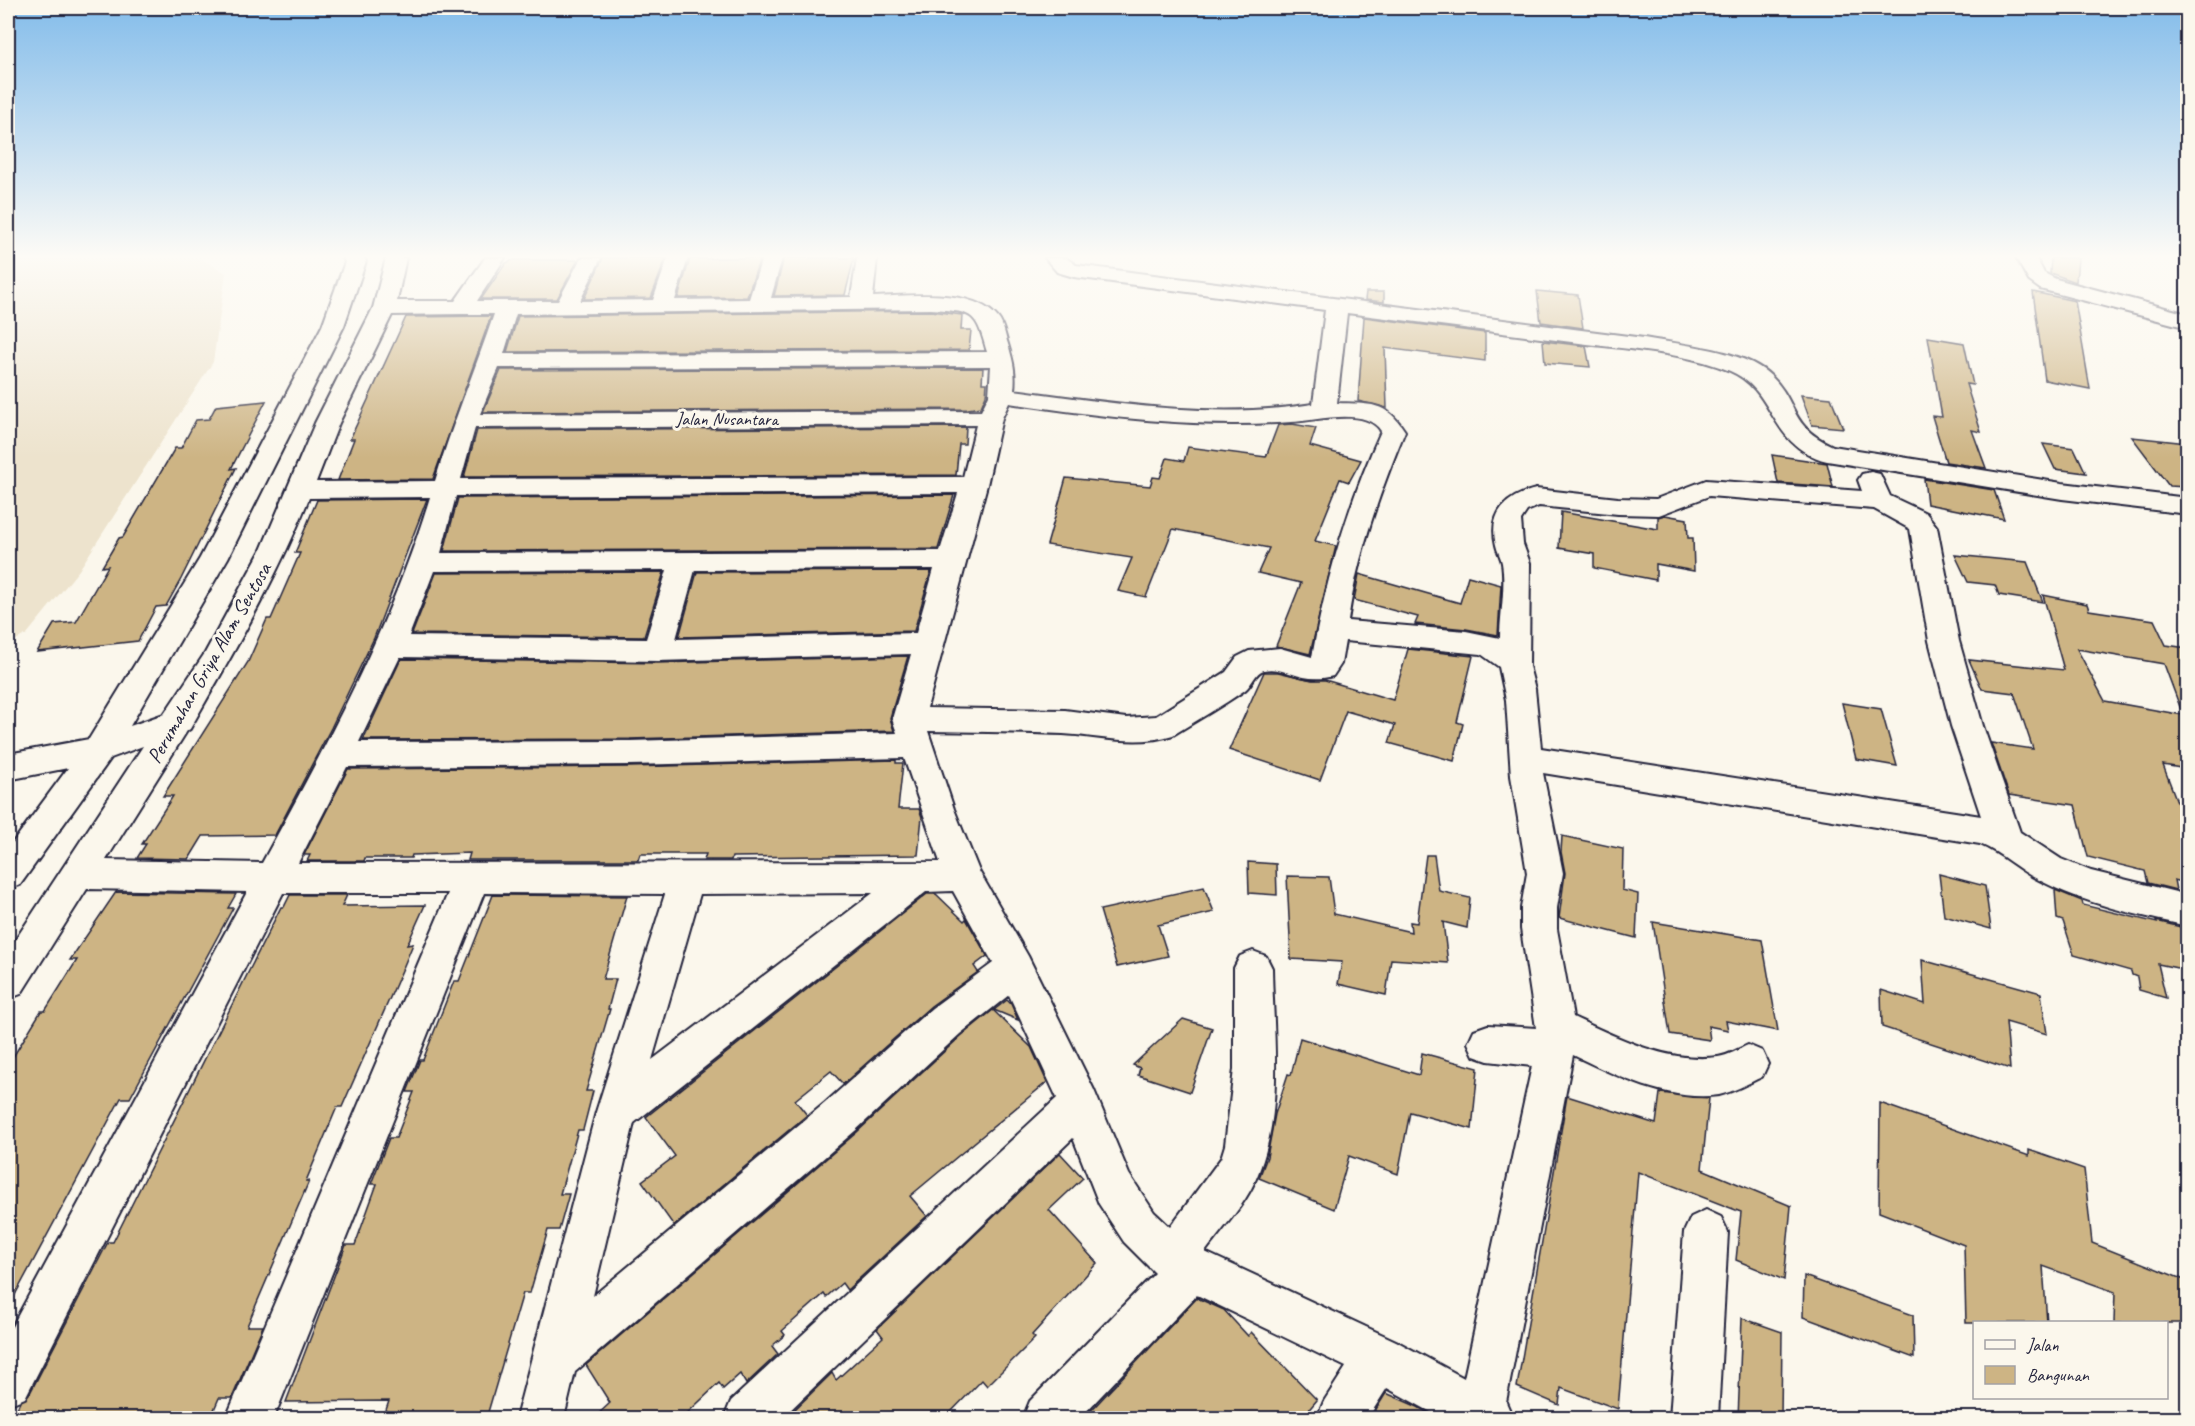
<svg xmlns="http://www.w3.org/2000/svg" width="2195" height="1426" viewBox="0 0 2195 1426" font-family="Caveat,sans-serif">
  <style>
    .built { fill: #ede3cd }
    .building { fill: #cdb484; stroke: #22223b; stroke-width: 1.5; fill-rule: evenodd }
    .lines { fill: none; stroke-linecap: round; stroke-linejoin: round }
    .minor-casing { stroke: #22223b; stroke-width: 4 }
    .minor { fill: #fbf7ec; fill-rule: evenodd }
    .labels { text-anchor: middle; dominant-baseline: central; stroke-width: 6; stroke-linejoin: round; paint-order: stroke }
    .far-street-label { font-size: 18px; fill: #22223b; stroke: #fbf7ec }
    .street-label { font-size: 21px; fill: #22223b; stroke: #fbf7ec }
  </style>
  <rect width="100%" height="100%" fill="#fbf7ec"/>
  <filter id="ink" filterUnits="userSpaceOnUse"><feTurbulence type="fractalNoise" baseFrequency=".0167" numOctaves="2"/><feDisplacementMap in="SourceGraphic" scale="12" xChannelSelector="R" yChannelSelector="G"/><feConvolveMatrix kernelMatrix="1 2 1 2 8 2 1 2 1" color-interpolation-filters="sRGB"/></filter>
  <g filter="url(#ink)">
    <path class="built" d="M8 258H200L226 273 213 362 79 570 27 634 8 644Z"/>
    <g class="building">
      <path d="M603 258H666L651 298 584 299Z"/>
      <path d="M728 258H760L747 297 678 298 690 259Z"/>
      <path d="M784 258H854L845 295 774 296Z"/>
      <path d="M2051 258H2078L2076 282 2050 273Z"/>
      <path d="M513 260H578L557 299H481L506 263Z"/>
      <path d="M1537 291 1578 295 1583 328 1541 322Z"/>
      <path d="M1366 292H1384V302L1365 300Z"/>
      <path d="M2033 292 2075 301 2090 389 2045 380Z"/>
      <path d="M931 311 962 315 961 330H971L969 350 507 352 518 316Z"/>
      <path d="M491 316 433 479 338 480 354 439H350L406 317Z"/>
      <path d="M1364 317 1485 333V361L1385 348 1387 408 1358 401Z"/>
      <path d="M1928 337 1964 343 1973 385 1966 384 1981 432 1972 430 1986 468 1946 462 1932 416 1942 417Z"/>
      <path d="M1543 341 1586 346 1590 367 1545 363Z"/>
      <path d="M983 368 982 383H987L986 395 981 407 968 409 483 412 501 370Z"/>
      <path d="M1801 395 1831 398 1843 428 1812 425Z"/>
      <path d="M266 401 231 469 236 468 181 579 166 606 156 607 138 641 37 652 54 624 76 622 108 566 102 567 119 538 123 537 175 448H181L196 420 209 419 216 406Z"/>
      <path d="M1292 424 1316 428 1310 446 1361 460 1349 482 1340 479 1315 541 1336 546 1310 654 1276 646 1301 583 1258 573 1269 548 1173 529 1146 597 1118 591 1132 558 1047 545 1066 478 1150 486 1153 477 1160 478 1167 458 1184 461 1188 447 1266 457 1278 425Z"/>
      <path d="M966 427 965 444H959L956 475 464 477 477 430Z"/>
      <path d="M2132 437 2187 443V487L2169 486Z"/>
      <path d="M2043 444 2074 448 2086 473 2055 469Z"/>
      <path d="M1772 455 1827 463 1833 487 1778 483Z"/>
      <path d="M1924 479 1994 490 2004 519 1927 504Z"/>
      <path d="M954 495 938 549 444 551 458 498Z"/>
      <path d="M427 499 374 638 331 728 275 835 203 836 189 859 137 858 146 844H142L173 796H163L248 662 267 619H271L300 553H295L317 500Z"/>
      <path d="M1561 512 1658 529V517L1665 515 1687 519 1688 538H1693L1694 571 1656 564V580L1594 568V554L1559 548Z"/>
      <path d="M1955 555 2027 562 2043 602 1999 595 1995 585 1968 582Z"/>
      <path d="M931 571 914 631 679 637 697 572Z"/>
      <path d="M664 572 644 637 412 634 436 573Z"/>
      <path d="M1359 574 1460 603 1468 576 1501 585 1498 635 1466 629 1415 624 1418 617 1354 600Z"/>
      <path d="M2043 595 2087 604 2089 610 2154 620 2166 645 2187 648V769L2163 765 2187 828V883L2174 880 2176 890 2148 883 2145 871 2088 857 2075 805 2009 795 1991 743 2033 749 2014 693 1982 689 1969 660 2064 670ZM2077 649 2164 664 2183 715 2105 701Z"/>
      <path d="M1408 649 1473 656 1457 722 1463 724 1454 761 1389 743 1395 725 1346 711 1320 780 1229 750 1264 672H1278L1312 680H1325L1393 700Z"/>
      <path d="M908 656 890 718 894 731 630 739 363 740 401 659 658 663Z"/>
      <path d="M1842 703 1881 709 1897 766 1856 759Z"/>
      <path d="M896 760V763H903L898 809H919L922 817 918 855 732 857 731 860H704L706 854H640L638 860H468L470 853 412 855 411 858H365L364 861H307L310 855H304L348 769 630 767Z"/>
      <path d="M1562 836 1623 849 1622 890 1638 894 1636 938 1559 918 1565 873 1561 852Z"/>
      <path d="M1426 855H1434L1439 891 1470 898 1467 928 1443 922 1448 963 1391 959 1386 995 1338 984 1342 962 1291 959 1287 876 1329 877 1334 914 1411 932 1410 922 1417 923Z"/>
      <path d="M1248 862 1276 864 1277 895 1249 893Z"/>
      <path d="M1939 874 1985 886 1991 929 1944 916Z"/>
      <path d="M1204 887 1214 912 1158 925 1168 956 1117 967 1100 910Z"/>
      <path d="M2055 890 2082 901 2083 905 2157 923 2156 921 2185 928 2187 970 2158 964 2166 998 2139 990 2137 977 2132 975 2131 971 2074 955 2063 921 2057 919Z"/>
      <path d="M116 892 236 894 228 908H233L130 1098H121L8 1308V1065L41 1011H45L77 960H70Z"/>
      <path d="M927 894H936L964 921 966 919 987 956 974 966 978 972 931 1006 843 1084 831 1071 795 1100 807 1115 674 1226 642 1181 675 1156 646 1117Z"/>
      <path d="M290 895H347L342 906 425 905 407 945 413 944 403 968 342 1107H337L306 1181H309L247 1326H263L232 1398H219L210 1419H12L20 1402 30 1393 108 1242H113L281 907H284Z"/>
      <path d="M493 895 627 896 603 979H616L608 1009H610L586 1091H593L583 1130H578L560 1194H569L559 1230H548L530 1293H523L486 1419H383L389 1401 286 1402 346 1245H355L377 1184H371L389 1138H396L414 1092H407L420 1060H423L454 981H459Z"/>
      <path d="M1653 922 1762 940 1778 1031 1726 1021 1728 1030 1708 1026 1710 1040 1670 1034Z"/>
      <path d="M1922 960 2041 993 2047 1034 2006 1022 2010 1069 1882 1027 1881 990 1925 1004Z"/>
      <path d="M1007 1000 1011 1004 1018 1020 994 1010Z"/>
      <path d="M993 1010 1031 1047 1047 1082 910 1196 927 1216 847 1290 842 1283 826 1297 824 1294 782 1331 785 1335 772 1346 778 1354 746 1384 740 1374 723 1389 719 1383 681 1419H593L610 1403 586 1365 856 1133 961 1036Z"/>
      <path d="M1183 1019 1212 1028 1190 1092 1138 1075 1140 1068 1133 1065Z"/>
      <path d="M1300 1038 1419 1075 1422 1053 1478 1068 1472 1129 1410 1112 1398 1174 1349 1156 1334 1209 1259 1178 1267 1157 1275 1114 1288 1074 1291 1075Z"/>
      <path d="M1660 1093 1709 1098 1702 1169 1791 1206 1784 1280 1736 1260 1741 1212 1638 1172 1618 1409 1561 1388 1559 1405 1517 1387 1567 1096 1656 1124Z"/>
      <path d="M1880 1103 2029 1156V1150L2084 1169 2092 1243 2187 1281V1323H2114L2115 1292 2043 1266 2047 1323H1966L1964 1245 1879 1212Z"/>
      <path d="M1060 1153 1083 1178 1049 1210 1097 1263 1032 1335 1035 1338 987 1386 982 1380 944 1419H785L832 1373 836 1380 883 1337 877 1329Z"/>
      <path d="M1804 1276 1913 1315 1914 1358 1803 1317Z"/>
      <path d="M1197 1298 1224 1310 1248 1336 1251 1332 1317 1400 1301 1419H1083Z"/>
      <path d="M1742 1318 1782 1332 1781 1419H1738Z"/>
      <path d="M1386 1393 1418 1407 1438 1419H1370Z"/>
    </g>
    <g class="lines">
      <g class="minor-casing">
        <g id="minor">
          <path d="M343 258H364L366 261 344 326 228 558 130 726 164 714 205 653 261 550 315 423 373 308 386 258H406L397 301H455L485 258H505L477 301H558L581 258H601L580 301 653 300 668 258H688L675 300 749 299 762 258H782L771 298 851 297 857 258H877L873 297C909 296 973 287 998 318 1004 325 1005 336 1008 344 1013 361 1016 372 1014 390 1111 403 1214 420 1313 404L1325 310 1074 277 1057 272 1045 258H1066L1076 265 1644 338C1680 345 1744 349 1771 376 1799 403 1788 426 1833 446L2062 483 2188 498V514L2062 499 1827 461C1768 446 1777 391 1730 371 1687 353 1633 350 1587 344 1507 334 1427 323 1347 313L1337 403C1370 404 1386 401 1405 431 1380 492 1357 555 1348 621L1466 631 1500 638C1500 615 1506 586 1502 563 1501 557 1497 551 1496 545 1488 512 1507 496 1536 489L1618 498 1656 499 1706 480 1862 491 1858 480 1862 474 1871 472 1880 474 1890 496 1926 513 1937 527 1959 641 1983 726 2020 832 2061 859 2091 871 2188 895V926C2137 915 2085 904 2039 880 2018 870 2002 853 1980 844L1543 773 1563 873 1557 908V929L1573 1017C1617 1037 1667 1064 1718 1057 1728 1056 1739 1049 1748 1045L1762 1051 1768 1064 1762 1077C1748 1083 1734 1092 1719 1095 1670 1102 1616 1076 1573 1055L1506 1402 1513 1418H1442L1387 1388 1368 1418H1317L1324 1401 1346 1367 1197 1295 1080 1418H1023L1030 1401 1155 1273 1124 1242 1099 1204 1073 1138 782 1418H724L731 1401 1057 1098 1009 995 960 1034 855 1131 575 1372 564 1418H516L596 1112 665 894 484 893 274 1418H226L448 893H283L25 1398 8 1405V1334L247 892 87 889 21 994 8 999V951L143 746 111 758 20 885 8 890V849L68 768 8 780V754L89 739 200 558 322 326 345 262ZM931 309C973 312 976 311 987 352L504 354 516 314ZM462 314H494C475 370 452 424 435 481L316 482 339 423 392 315ZM991 366 989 395 981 411 480 414 499 368ZM1009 403C1103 417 1196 429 1291 422 1315 421 1366 406 1381 431 1348 504 1326 579 1312 657L1280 648 1249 651 1237 657 1226 672 1156 716 1126 718 1065 710 927 708 987 485 1002 418ZM976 425 963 477 461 479 475 428ZM958 493 940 551 441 553 456 496ZM1709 496 1874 509 1910 529 1929 641 1951 726 1981 816 1541 748 1535 689 1529 666 1530 563 1523 544 1521 520 1527 511 1539 506 1618 514 1659 515ZM430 497C390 628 327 744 262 863L106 860 187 731 190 729C232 655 277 579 309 498ZM934 569 916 633 676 639 695 570ZM667 570 646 639 409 636 434 571ZM1345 641 1481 654 1499 667 1506 700 1511 776 1527 873 1521 908V929L1536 1028 1488 1025 1474 1030 1468 1043 1474 1056 1488 1061 1532 1066 1464 1378 1396 1341 1205 1252C1221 1230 1244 1206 1255 1181 1285 1116 1273 1037 1272 968L1266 956 1253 951 1240 956 1234 968V1069L1225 1145 1221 1158 1170 1227 1154 1212 1129 1174 1094 1090 1028 956 979 871 954 809 928 731C973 732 1018 732 1063 734 1101 736 1136 747 1173 735 1197 720 1222 706 1245 690 1252 685 1255 672 1264 670 1284 665 1302 685 1333 676L1341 664ZM911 654 892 719 897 733 630 741 359 742 400 657 658 661ZM904 758 940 862 298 863 347 767 630 765ZM953 891 993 963 932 1008 825 1103 593 1296 634 1123 926 892ZM873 893 652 1060 700 894Z"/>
          <path d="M2016 258H2036L2044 273 2056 279 2188 314V328L2040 289 2029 281Z"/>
          <path d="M1706 1210 1721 1217 1728 1232 1718 1418H1670L1684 1232 1691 1217Z"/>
        </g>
      </g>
      <use href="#minor" class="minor"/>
    </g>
  </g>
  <linearGradient id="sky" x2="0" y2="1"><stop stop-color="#83bcea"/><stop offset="0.56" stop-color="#fdfbf6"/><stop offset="1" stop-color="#fdfbf6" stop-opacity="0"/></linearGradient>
  <rect width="2195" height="458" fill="url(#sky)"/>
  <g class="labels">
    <g class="far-street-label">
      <text x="727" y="419">Jalan Nusantara</text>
    </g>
    <g class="street-label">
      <text transform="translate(209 663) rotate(-60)">Perumahan Griya Alam Sentosa</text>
    </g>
  </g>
  <rect width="2195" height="1426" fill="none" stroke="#fbf7ec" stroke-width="30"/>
  <rect x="15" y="15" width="2165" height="1396" fill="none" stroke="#22223b" stroke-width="2" filter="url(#ink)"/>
  <rect x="1973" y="1321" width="195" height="78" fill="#fbf7ec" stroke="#a4a2a5" stroke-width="1.5"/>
  <rect x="1985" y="1340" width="30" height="9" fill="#fbf7ec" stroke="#a4a2a5" stroke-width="1.5"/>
  <text x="2027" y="1351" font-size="18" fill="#22223b">Jalan</text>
  <rect x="1985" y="1366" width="30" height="18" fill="#cdb484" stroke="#a4a2a5" stroke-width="1.5"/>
  <text x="2027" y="1381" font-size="18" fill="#22223b">Bangunan</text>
</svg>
